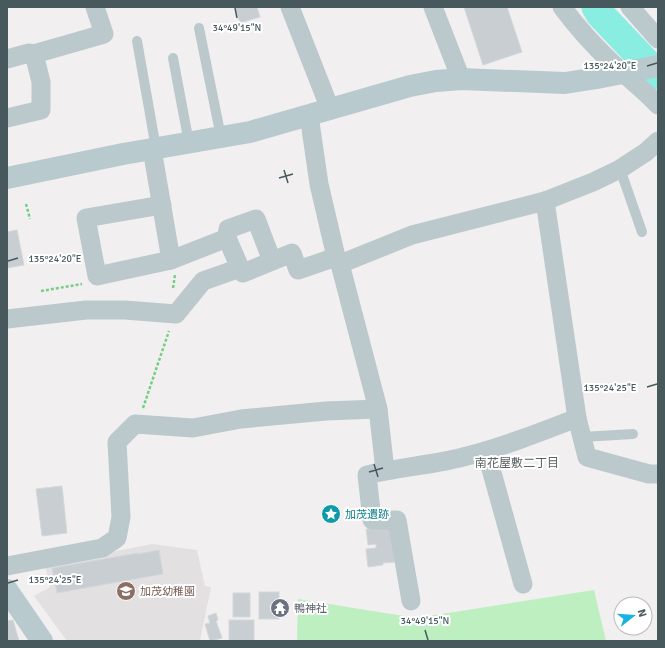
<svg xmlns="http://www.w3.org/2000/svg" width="665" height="648" viewBox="0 0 665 648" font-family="Signika,'Noto Sans JP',sans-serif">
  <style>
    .education { fill: #e3e0e2 }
    .green { fill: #bdefc1 }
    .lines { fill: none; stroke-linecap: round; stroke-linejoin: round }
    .river { stroke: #8aede2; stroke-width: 29 }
    .building { fill: #c9ced2; stroke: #d3d8db }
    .path { stroke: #75ce86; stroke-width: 2.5; stroke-dasharray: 3 2; stroke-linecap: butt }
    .lane { stroke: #bbc9cc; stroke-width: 10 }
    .street { stroke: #bbc9cc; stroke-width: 19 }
    .secondary { stroke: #b8cace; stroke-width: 22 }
    .ticks { fill: none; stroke: #47595d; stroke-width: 1.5 }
    .labels { text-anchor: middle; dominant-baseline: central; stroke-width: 4; stroke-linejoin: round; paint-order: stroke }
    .culture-label { font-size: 11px; fill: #0d838f; stroke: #fff; text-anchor: start }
    .education-label { font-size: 11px; fill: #785e54; stroke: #fff; text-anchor: start }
    .worship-label { font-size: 11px; fill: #5b616d; stroke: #fff; text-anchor: start }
    .neighbourhood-label { font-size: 12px; fill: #5c6264; stroke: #fff }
    .ticks-label { font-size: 10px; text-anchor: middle; fill: #47595d; stroke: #fff; stroke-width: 4; stroke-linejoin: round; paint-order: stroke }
  </style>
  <rect width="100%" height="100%" fill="#f2eff0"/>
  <path class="education" d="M152 544 197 550 205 586 211 587 200 641H67L34 596 50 587 45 565Z"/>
  <path class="green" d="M594 590 606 641H297L298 599 416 618Z"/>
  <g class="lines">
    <path class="river" d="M596 7 600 14 658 75"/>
  </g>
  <g class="building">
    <path d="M235 7H257L260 17 240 23Z"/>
    <path d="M464 7H507L522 52 483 65Z"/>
    <path d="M17 230 24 265 7 268V232Z"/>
    <path d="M62 486 67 533 42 536 36 489Z"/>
    <path d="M392 527 396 562 383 563V565L368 567 366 549 376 548V544L368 545 366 529Z"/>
    <path d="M159 550 163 574 57 593 52 568 138 553V554Z"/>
    <rect x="259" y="592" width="20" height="27"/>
    <rect x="233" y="593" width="17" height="24"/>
    <path d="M216 613 218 620 216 621 222 638 210 641 205 624 210 623 208 616Z"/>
    <path d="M13 620 19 641H7V621Z"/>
    <rect x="229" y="620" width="25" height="21"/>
  </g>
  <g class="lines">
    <g class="path">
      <path d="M26 204 30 219"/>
      <path d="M173 288 175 275"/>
      <path d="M41 291 82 284"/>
      <path d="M143 408 169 331"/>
    </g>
    <g class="lane">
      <path d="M199 28 221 137"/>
      <path d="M137 41 156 148"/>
      <path d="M173 58 189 143"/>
      <path d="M620 169 642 232"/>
      <path d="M582 437 633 434"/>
    </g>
    <g class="street">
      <path d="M290 7 330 109"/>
      <path d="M433 7 461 79"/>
      <path d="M562 7C577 27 594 46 612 63 627 77 644 90 658 105"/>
      <path d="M630 7 658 39"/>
      <path d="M7 59 29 53 34 54"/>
      <path d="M309 115 319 184 336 257"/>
      <path d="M7 118 41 110V82L34 54 104 34 95 7"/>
      <path d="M152 149 171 260"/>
      <path d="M162 205 86 218 97 276 171 260 227 238 240 268"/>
      <path d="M227 238 228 229 256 219 272 261"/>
      <path d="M340 264 378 409 385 470"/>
      <path d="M7 319 86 310H125L176 314 203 281 240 268 243 273 292 253 298 270 336 257 340 264 412 235 545 201 593 182 620 169 646 152 658 141"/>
      <path d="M577 418 587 457 649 474H658"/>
      <path d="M486 451 523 584"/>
      <path d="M7 566 102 548 117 538 121 517 117 442 135 424 193 428 241 419 326 411 378 409"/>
      <path d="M411 601 397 520H372L367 475C400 467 434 465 467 456 505 446 541 432 577 418L545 201"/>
    </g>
    <g class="secondary">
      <path d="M7 178 123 154 250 132 410 86 436 81 461 79 565 83 597 78 658 66"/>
      <path d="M7 590 42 641"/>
    </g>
  </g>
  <path class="ticks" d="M235 8 237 18M647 66 657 63M284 170 288 183M279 178 293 174M8 261 18 258M647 387 657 384M374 464 378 477M369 472 383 468M8 583 18 580M425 630 428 640"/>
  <defs>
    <g id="sight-disc" transform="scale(1)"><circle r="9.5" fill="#0f9aa8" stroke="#fff"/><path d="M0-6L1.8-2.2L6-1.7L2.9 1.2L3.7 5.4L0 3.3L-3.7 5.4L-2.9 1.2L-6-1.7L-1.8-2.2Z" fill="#fff"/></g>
    <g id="school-disc" transform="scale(1)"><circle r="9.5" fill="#8d6e63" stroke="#fff"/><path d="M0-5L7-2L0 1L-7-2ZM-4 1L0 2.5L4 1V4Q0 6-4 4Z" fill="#fff"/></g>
    <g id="temple-disc" transform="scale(1)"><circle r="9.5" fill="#6b7280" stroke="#fff"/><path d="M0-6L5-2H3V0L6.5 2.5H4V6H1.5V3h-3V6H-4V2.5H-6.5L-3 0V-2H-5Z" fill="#fff"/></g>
  </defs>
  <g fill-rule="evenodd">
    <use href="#sight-disc" x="331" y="514"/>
    <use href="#school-disc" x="126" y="591"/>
    <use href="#temple-disc" x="280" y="608"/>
  </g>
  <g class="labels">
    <g class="culture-label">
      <text x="345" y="514">加茂遺跡</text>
    </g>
    <g class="education-label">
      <text x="140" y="591">加茂幼稚園</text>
    </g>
    <g class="worship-label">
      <text x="294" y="608">鴨神社</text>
    </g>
    <g class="neighbourhood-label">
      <text x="517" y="463">南花屋敷二丁目</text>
    </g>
  </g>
  <g class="ticks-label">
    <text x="237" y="31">34°49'15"N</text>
    <text x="610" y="69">135°24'20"E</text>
    <text x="55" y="262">135°24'20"E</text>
    <text x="610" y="391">135°24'25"E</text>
    <text x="55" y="583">135°24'25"E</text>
    <text x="425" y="624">34°49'15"N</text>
  </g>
  <rect width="665" height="648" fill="none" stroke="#47595d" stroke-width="16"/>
  <g transform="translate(633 616) rotate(73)"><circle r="19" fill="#ffffff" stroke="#b5bdbe"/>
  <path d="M0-3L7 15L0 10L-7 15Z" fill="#18b1e3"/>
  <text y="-6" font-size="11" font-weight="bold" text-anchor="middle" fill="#47595d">N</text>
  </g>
</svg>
